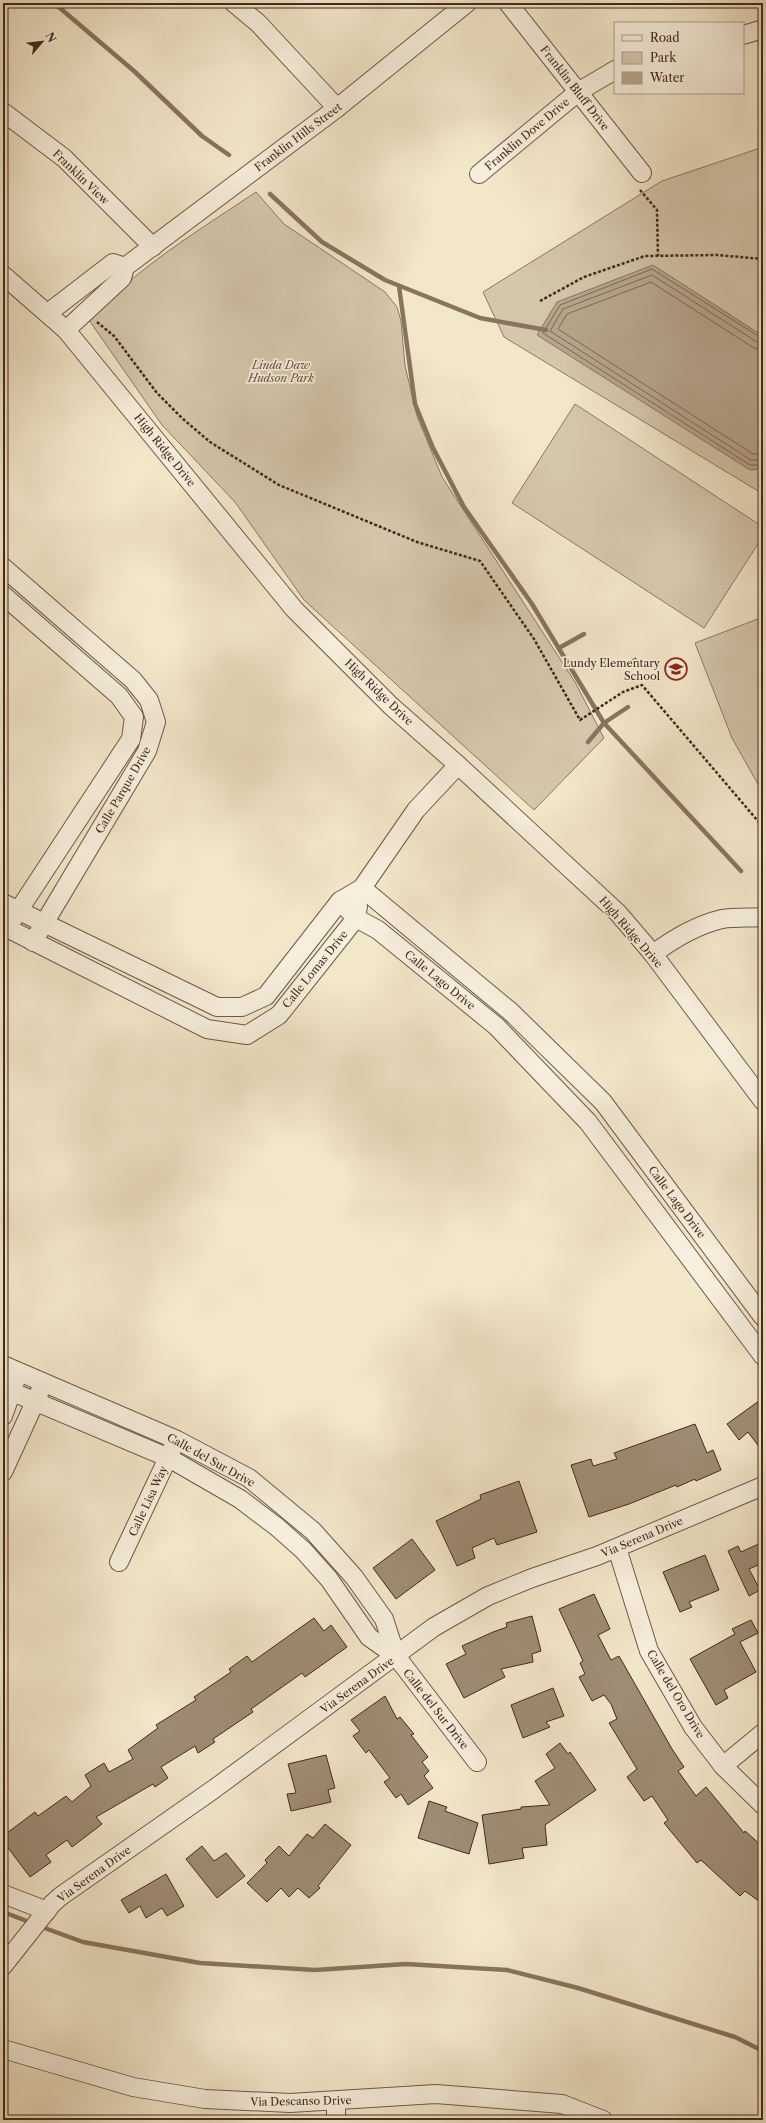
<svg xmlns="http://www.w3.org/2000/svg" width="766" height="2123" viewBox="0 0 766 2123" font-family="'Libre Caslon Text',serif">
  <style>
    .green { fill: #d5c7ac; stroke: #8c7864 }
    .water { fill: #b7a68e; stroke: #897460 }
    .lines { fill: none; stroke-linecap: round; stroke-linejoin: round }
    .shore { stroke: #7d6854; stroke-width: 1 }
    .stream { stroke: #897460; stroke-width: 4.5 }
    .building { fill: #9f8c76; stroke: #43291b }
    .minor-casing { stroke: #6f5847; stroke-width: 20 }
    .path { stroke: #43291b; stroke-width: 2.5; stroke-dasharray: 3 2; stroke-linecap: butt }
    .minor { stroke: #f7efdd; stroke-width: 18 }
    .labels { text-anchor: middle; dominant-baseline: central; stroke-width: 3.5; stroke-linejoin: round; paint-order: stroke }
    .street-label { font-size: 11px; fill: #43291b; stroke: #f7efdd }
    .park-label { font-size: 11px; font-style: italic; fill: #68503f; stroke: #f7efdd }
    .poi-label { font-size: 11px; fill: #43291b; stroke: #f7efdd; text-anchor: end }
  </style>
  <rect width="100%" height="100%" fill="#f3e7ca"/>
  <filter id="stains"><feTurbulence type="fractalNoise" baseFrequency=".005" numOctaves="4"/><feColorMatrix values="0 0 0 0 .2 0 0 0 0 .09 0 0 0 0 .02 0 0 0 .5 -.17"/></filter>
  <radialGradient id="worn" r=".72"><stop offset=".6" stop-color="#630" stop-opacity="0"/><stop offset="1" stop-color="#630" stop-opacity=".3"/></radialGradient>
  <g class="green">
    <path d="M763 147V494L504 337 483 292 662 181Z"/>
    <path d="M256 192 284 224 385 292 397 307 401 321 405 366 417 416 442 477 575 682 604 738 534 810 304 600 235 502 162 425 89 320C136 268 198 231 256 192Z"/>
    <path d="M575 404 763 527V536L704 628 512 503Z"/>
    <path d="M763 617V793L732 738 695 643Z"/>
  </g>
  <path class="water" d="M653 265 763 336V469L750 470 537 335 557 302Z"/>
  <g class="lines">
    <g class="shore">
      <path d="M763 339 652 269 560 305 543 333 750 465H763"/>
      <path d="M763 344 757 342 652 275 563 309 550 331 751 460H763"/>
      <path d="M763 350 754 348 651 282 567 314 558 329 753 454H763"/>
    </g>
    <g class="stream">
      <path d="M54 3 134 71 202 136 229 155"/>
      <path d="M270 194 322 242 385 280 480 318 546 330"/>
      <path d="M399 286 415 404 433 448 464 507 532 604 604 723 741 871"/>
      <path d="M559 648 584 634"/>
      <path d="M631 663 635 660"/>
      <path d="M588 742 604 723 628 707"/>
      <path d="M3 1912 32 1923"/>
      <path d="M39 1926 83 1942 200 1963 315 1970 406 1964 507 1970 578 1988 735 2037 763 2051"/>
    </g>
  </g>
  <g class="building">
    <path d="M763 1398V1452L748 1432 739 1440 727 1424Z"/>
    <path d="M695 1424 707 1453 713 1450 721 1470 696 1481 695 1479 677 1487 676 1485 629 1504 589 1517 571 1465 591 1459 593 1466 617 1459 614 1453Z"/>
    <path d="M519 1481 537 1532 497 1545 494 1538 472 1548 475 1558 457 1566 436 1521 481 1499 480 1495Z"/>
    <path d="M412 1539 435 1570 396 1599 373 1568Z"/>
    <path d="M763 1542V1563L749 1569 760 1590 749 1596 728 1551 738 1546 741 1552Z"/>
    <path d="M705 1555 719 1590 689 1602 692 1607 680 1612 663 1572Z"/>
    <path d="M594 1594 610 1629 598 1635 611 1660 619 1656 672 1749 684 1767 678 1771 696 1796 706 1787 744 1833 745 1831 763 1847V1904L745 1891 740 1896 701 1860 697 1863 664 1823 668 1820 652 1796 644 1801 627 1777 637 1769 609 1723 617 1719 611 1704 604 1695 592 1701 579 1677 585 1674 580 1663 583 1661 559 1609Z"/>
    <path d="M532 1616 541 1651 532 1654 533 1662 501 1669 505 1677 464 1698 446 1664 466 1654 462 1646 493 1632 507 1627 506 1623Z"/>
    <path d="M314 1618 324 1631 331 1625 347 1647 305 1677 302 1673 251 1709 253 1712 213 1739 215 1742 198 1753 195 1746 161 1767 168 1778 155 1787 153 1784 96 1817 102 1824 72 1847 67 1840 46 1855 51 1862 30 1877 3 1841V1836L35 1812 38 1816 66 1796 72 1802 91 1786 85 1775 104 1763 109 1772 133 1759 128 1750 158 1728 156 1725 196 1700 194 1697 231 1672 229 1669 247 1656 252 1662Z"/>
    <path d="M751 1620 758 1633 740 1642 756 1672 724 1690 728 1698 716 1705 690 1659 735 1634 732 1629Z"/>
    <path d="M553 1688 564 1716 546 1722 550 1727 523 1738 511 1705Z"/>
    <path d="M385 1696 397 1719 400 1717 414 1734 411 1735 428 1757 422 1762 429 1771 424 1776 433 1788 408 1805 401 1794 396 1798 384 1782 390 1778 369 1750 366 1753 353 1736 360 1731 351 1720Z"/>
    <path d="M560 1743 568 1754 570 1752 596 1790 545 1825 547 1845 522 1848 524 1858 489 1864 482 1815 521 1809V1807L550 1805 535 1781 555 1768 546 1754Z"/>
    <path d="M326 1755 335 1788 328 1790 331 1802 291 1811 287 1794 296 1793 288 1764Z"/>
    <path d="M429 1801 447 1807 445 1811 478 1823 469 1854 418 1838Z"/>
    <path d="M325 1824 351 1845 318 1886 320 1888 309 1898 298 1888 289 1897 281 1888 267 1902 247 1883 267 1863 265 1860 279 1846 289 1856 307 1834 313 1838Z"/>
    <path d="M202 1846 214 1861 226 1853 245 1876 217 1898 186 1859Z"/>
    <path d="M166 1874 184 1906 167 1916 162 1908 146 1918 140 1906 129 1913 121 1900Z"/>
  </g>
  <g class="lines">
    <g class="minor-casing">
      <g id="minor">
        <path d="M234 3 258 23 337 108"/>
        <path d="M508 3 642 173"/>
        <path d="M743 35 763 29"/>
        <path d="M3 112 64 158 153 247"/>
        <path d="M479 174 578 92 615 70"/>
        <path d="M3 275 66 330 294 609 391 706 458 765 618 913 653 954 763 1101"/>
        <path d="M48 313 113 263 125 267"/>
        <path d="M66 330 122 278 125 267 337 108 467 3"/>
        <path d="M3 567 133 680 149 700 156 722 147 751 33 942"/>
        <path d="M3 595 119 696 134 717 131 739 13 919"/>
        <path d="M362 888 511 1012 603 1102 763 1317"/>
        <path d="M340 901 356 918 378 930 496 1026 588 1122 763 1356"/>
        <path d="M3 903 217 1007H242L266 996 340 901 362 888 416 810 458 765"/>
        <path d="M3 926 207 1029 247 1035 279 1015 356 918 358 906"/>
        <path d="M653 954C673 939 697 925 722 919 735 917 750 918 763 917"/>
        <path d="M3 1365 177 1440 249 1478 313 1531 354 1577 384 1619 396 1656"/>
        <path d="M3 1388 169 1458 240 1499 277 1527 303 1550 329 1579 369 1637 396 1656 477 1762"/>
        <path d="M3 1416 15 1382"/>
        <path d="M3 1472 40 1391"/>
        <path d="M617 1548 649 1651 693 1727 723 1766 763 1805"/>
        <path d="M119 1562 173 1447"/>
        <path d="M723 1766 763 1733"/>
        <path d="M3 1894 47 1911"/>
        <path d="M3 1966 52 1904 61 1896 214 1789 434 1627 488 1596 532 1578 597 1556 763 1486"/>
        <path d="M3 2049 133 2087 205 2099 290 2103 436 2094 562 2104 603 2120"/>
        <path d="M336 2101V2120"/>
      </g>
    </g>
    <g class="path">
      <path d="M640 190 657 210 658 256"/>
      <path d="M540 301 584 277 645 256 717 255 763 259"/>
      <path d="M97 322 114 336 157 393 183 419 210 442 279 485 417 542 480 561 534 639 580 720 623 692 642 685 763 827"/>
    </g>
    <use href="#minor" class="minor"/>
  </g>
  <defs>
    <g id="school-ring" transform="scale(1.15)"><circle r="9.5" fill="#f7efdd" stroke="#8f2418" stroke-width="1.5"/><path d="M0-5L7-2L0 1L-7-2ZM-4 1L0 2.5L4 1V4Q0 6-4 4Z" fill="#8f2418"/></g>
  </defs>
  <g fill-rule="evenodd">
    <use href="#school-ring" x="676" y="669"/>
  </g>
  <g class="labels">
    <g class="street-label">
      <text transform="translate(575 88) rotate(52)">Franklin Bluff Drive</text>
      <text transform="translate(527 134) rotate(-40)">Franklin Dove Drive</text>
      <text transform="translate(298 137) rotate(-37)">Franklin Hills Street</text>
      <text transform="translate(81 177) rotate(44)">Franklin View</text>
      <text transform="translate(165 450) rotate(51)">High Ridge Drive</text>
      <text transform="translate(379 692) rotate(44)">High Ridge Drive</text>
      <text transform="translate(123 790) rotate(-60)">Calle Parque Drive</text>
      <text transform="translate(631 932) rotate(49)">High Ridge Drive</text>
      <text transform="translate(315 969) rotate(-51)">Calle Lomas Drive</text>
      <text transform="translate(440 980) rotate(39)">Calle Lago Drive</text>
      <text transform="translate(677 1202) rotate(53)">Calle Lago Drive</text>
      <text transform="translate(211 1460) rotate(29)">Calle del Sur Drive</text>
      <text transform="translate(148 1501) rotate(-65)">Calle Lisa Way</text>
      <text transform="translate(642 1537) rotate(-23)">Via Serena Drive</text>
      <text transform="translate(357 1685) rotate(-36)">Via Serena Drive</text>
      <text transform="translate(676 1694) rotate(59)">Calle del Oro Drive</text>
      <text transform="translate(436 1709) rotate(52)">Calle del Sur Drive</text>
      <text transform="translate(94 1874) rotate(-36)">Via Serena Drive</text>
      <text transform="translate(301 2101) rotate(-1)">Via Descanso Drive</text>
    </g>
    <g class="park-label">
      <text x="281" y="365">Linda Daw<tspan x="281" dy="13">Hudson Park</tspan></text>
    </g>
    <g class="poi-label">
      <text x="660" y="663">Lundy Elementary<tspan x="660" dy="13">School</tspan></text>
    </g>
  </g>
  <rect width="766" height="2123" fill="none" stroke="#f3e7ca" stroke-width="16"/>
  <rect x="4" y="4" width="758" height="2115" fill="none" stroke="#43291b" stroke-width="2"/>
  <rect x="8" y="8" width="750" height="2107" fill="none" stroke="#43291b"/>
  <rect x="614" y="22" width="130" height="72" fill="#f7efdd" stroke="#afa08f"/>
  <rect x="622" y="35" width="20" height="6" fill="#f7efdd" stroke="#afa08f"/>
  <text x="650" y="42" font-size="12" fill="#43291b">Road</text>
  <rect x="622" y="52" width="20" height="12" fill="#d5c7ac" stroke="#afa08f"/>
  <text x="650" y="62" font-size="12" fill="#43291b">Park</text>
  <rect x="622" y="72" width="20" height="12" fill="#b7a68e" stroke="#afa08f"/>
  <text x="650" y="82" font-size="12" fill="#43291b">Water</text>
  <g transform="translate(42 42) rotate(62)" stroke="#f7efdd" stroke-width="3" paint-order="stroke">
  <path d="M0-3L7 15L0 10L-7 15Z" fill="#43291b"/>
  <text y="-6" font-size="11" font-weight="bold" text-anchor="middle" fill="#43291b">N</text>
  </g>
  <rect width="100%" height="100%" filter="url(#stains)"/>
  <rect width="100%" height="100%" fill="url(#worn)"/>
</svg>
